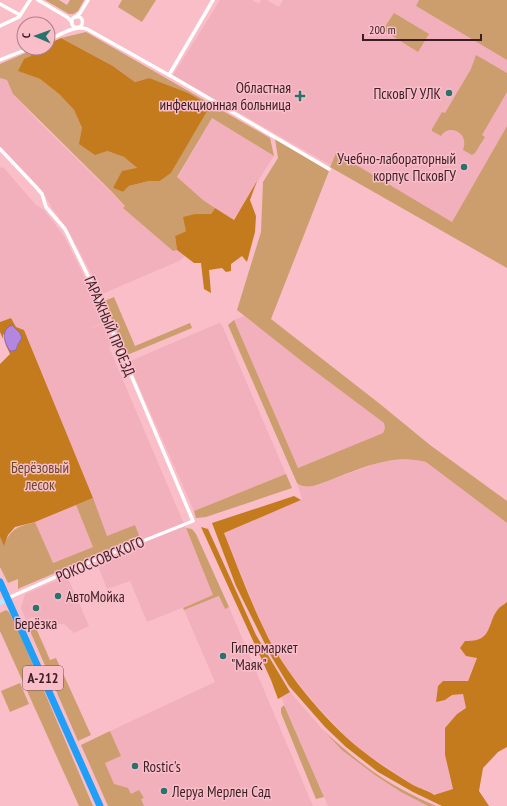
<svg xmlns="http://www.w3.org/2000/svg" width="507" height="806" viewBox="0 0 507 806" font-family="'PT Sans Narrow',sans-serif">
  <style>
    .built { fill: #f2b0bd }
    .green { fill: #cc9d6d }
    .forest { fill: #c47b1d }
    .water { fill: #b386df; stroke: #8f67a7 }
    .lines { fill: none; stroke-linecap: round; stroke-linejoin: round }
    .street { stroke: #fff; stroke-width: 3.5 }
    .secondary { stroke: #bce2fd; stroke-width: 5 }
    .highway { stroke: #209ef8; stroke-width: 7 }
    .poi-dot { fill: #2a736c; stroke: #fabec9; stroke-width: 1.5 }
    .labels { text-anchor: middle; dominant-baseline: central; stroke-width: 3; stroke-linejoin: round; paint-order: stroke }
    .shield { fill: #fabec9; stroke: #744e56; stroke-width: 1 }
    .shield-label { font-size: 14px; font-weight: bold; fill: #3a1e24 }
    .poi-label { font-size: 15px; fill: #3a1e24; stroke: #fabec9; text-anchor: start }
    .street-label { font-size: 15px; fill: #3a1e24; stroke: #fabec9 }
    .park-label { font-size: 15px; fill: #694a27; stroke: #fabec9 }
  </style>
  <rect width="100%" height="100%" fill="#fabec9"/>
  <g class="built">
    <path d="M220 0H252L259 4 261 0H267L279 7 283 0H419L416 6 507 60V126L452 222 336 154 330 165 173 75Z"/>
    <path d="M0 78 7 80 13 94 39 122 125 206 123 208 173 251 177 250 185 256 179 261 102 294 69 232 52 208 43 192 0 146Z"/>
    <path d="M212 118 274 156 233 220 203 200 177 178Z"/>
    <path d="M3 167 36 205 44 210 64 236 91 290 104 322 83 331 104 323 113 345 109 347 214 595 147 622 130 581 107 589 96 561 142 542 135 525 107 537 24 330 16 327 11 318 0 322V168Z"/>
    <path d="M244 316 304 363 384 423 385 428 383 433 298 468 234 320Z"/>
    <path d="M219 323 222 325 286 474 194 511 128 362Z"/>
    <path d="M415 459 426 462 507 523V602L499 608 490 628 482 638 475 641H465L477 658 467 681H443L445 700 452 695 463 694 466 708 457 714 445 755 453 789 434 795 429 791 413 785 361 750 345 736 315 704 287 669 264 630 224 533 302 499 297 483 301 486 305 487 313 486 384 461Z"/>
    <path d="M76 505 93 547 52 563 35 522Z"/>
    <path d="M67 576 89 626 74 633 64 624H58L49 628 38 627 33 617 26 620 21 608 25 594Z"/>
    <path d="M220 596 225 608 229 607 313 806H134L126 787 117 791 105 763 121 756 110 731 215 682 184 610Z"/>
    <path d="M290 692 324 731 343 750 401 792 428 806H328L281 697Z"/>
  </g>
  <g class="green">
    <path d="M45 0H59L67 5 70 0H84L78 11 73 14H69Z"/>
    <path d="M122 0H156L142 22 118 7Z"/>
    <path d="M419 0H507V60L416 6Z"/>
    <path d="M394 13 429 34 418 52 383 30Z"/>
    <path d="M86 32 270 138 274 156 212 118 177 177 203 200 215 208 211 214H195L186 231 175 236 177 250 173 251 123 208 125 206 111 191 13 94 7 80 0 78V64L30 51 31 56 19 71 40 79 59 94 74 110 82 128 107 151 124 157 138 169 113 188 123 192 129 186 149 181H160L171 173 206 111 149 78 135 82 113 66 61 38Z"/>
    <path d="M476 55 507 73V92L482 135 485 137 475 153 472 155 463 150C470 133 449 123 441 136L432 131V129L442 112 445 113 471 69Z"/>
    <path d="M507 126V268L330 167 336 153 452 222Z"/>
    <path d="M275 139 329 171 271 319 380 404 430 445 507 501V523L426 462C387 451 349 475 313 486 306 487 302 487 297 483L228 325 234 320 298 468 383 433 385 428 384 423 304 363 237 310 261 232 263 182 278 158Z"/>
    <path d="M114 297 135 346 190 323 192 328 127 355 104 301Z"/>
    <path d="M286 474 292 488 206 517 196 518 194 511Z"/>
    <path d="M93 498 107 536 135 525 139 535 138 538 22 587 18 589V579L8 583 0 567V537L4 545C12 527 18 527 35 522L53 563 93 547 76 505Z"/>
    <path d="M186 528 192 529 196 534 229 607 225 609 219 596 184 610 183 608 213 595Z"/>
    <path d="M6 610 9 612 19 632 93 806H79L0 631V613Z"/>
    <path d="M36 628 50 660 56 658 91 735 78 741 30 631Z"/>
    <path d="M20 683 29 704 10 712 1 691Z"/>
    <path d="M284 705 324 797 316 799 281 713V708Z"/>
    <path d="M110 731 121 756 105 763 114 784 128 788 131 794 139 790 144 798 141 799 144 806H108L81 745Z"/>
    <path d="M324 731C348 753 374 775 403 790 414 796 425 801 436 806H428L401 792 375 775 342 750Z"/>
  </g>
  <g class="forest">
    <path d="M61 38 113 66 135 82 149 78 188 93 200 100 207 111 171 173 160 181H149L129 186 123 192 113 188 122 171 137 168 124 157 107 151 95 155 79 144 82 128 74 110 59 94 40 79 18 71 24 59 31 56 30 51 38 48H48V44Z"/>
    <path d="M257 181 250 200 256 216 255 232 247 262 242 256 231 264V271L226 272 222 268 209 270 211 293 204 289 201 263H194L177 250 175 236 186 231 183 217 195 214H211L215 208 234 220Z"/>
    <path d="M11 318 16 327 24 330 93 498 35 522 15 527 8 535 4 546 0 537V364L10 354 5 343 10 350 17 348 18 344 20 341 3 334V339L0 332V322Z"/>
    <path d="M294 496 301 500 224 533C237 565 249 598 264 629 282 669 325 721 360 749 376 762 395 774 413 785 420 789 428 790 434 795L453 789 445 755V728L457 714 466 708 463 694 452 695 445 700 436 702 438 686 443 681H468L477 658 466 656 460 648 465 641C494 642 486 623 499 608 501 606 505 604 507 602V747L498 752 483 768 479 791 489 806H442L413 792 378 772 346 747 325 727 289 686 271 656 236 586 212 523Z"/>
    <path d="M201 527 208 529 256 635 290 692 278 699 271 680Z"/>
  </g>
  <path class="water" d="M12 325 20 333 22 338 18 344 16 350 13 351H10C4 342 0 330 12 325Z"/>
  <g class="lines">
    <g class="street">
      <path d="M38 0 67 17 72 22"/>
      <path d="M0 4 20 15"/>
      <circle cx="77" cy="22" r="5.5"/>
      <path d="M76 17 80 13 88 0"/>
      <path d="M0 26 19 17 30 0"/>
      <path d="M48 40C60 35 74 25 87 29L176 79 329 169"/>
      <path d="M0 60 30 48"/>
      <path d="M169 75 213 0"/>
      <path d="M0 149 36 187 42 194 46 207 65 229 95 290 193 521 78 567 8 598"/>
    </g>
    <path class="secondary" d="M0 603 8 598"/>
    <path class="highway" d="M0 582 100 806"/>
  </g>
  <g class="poi-dot">
    <circle cx="449" cy="93" r="4"/>
    <path d="M298 90h4v4h4v4h-4v4h-4v-4h-4v-4h4z"/>
    <circle cx="464" cy="167" r="4"/>
    <circle cx="58" cy="596" r="4"/>
    <circle cx="36" cy="608" r="4"/>
    <circle cx="223" cy="656" r="4"/>
    <circle cx="135" cy="766" r="4"/>
    <circle cx="164" cy="791" r="4"/>
  </g>
  <g class="labels">
    <rect class="shield" x="23" y="666" width="40" height="24" rx="3"/>
    <g class="shield-label">
      <text x="43" y="678">А-212</text>
    </g>
    <g class="poi-label">
      <text x="291" y="87" text-anchor="end">Областная<tspan x="291" dy="17">инфекционная больница</tspan></text>
      <text x="441" y="93" text-anchor="end">ПсковГУ УЛК</text>
      <text x="456" y="158" text-anchor="end">Учебно-лабораторный<tspan x="456" dy="17">корпус ПсковГУ</tspan></text>
      <text x="66" y="596">АвтоМойка</text>
      <text x="36" y="623" text-anchor="middle">Берёзка</text>
      <text x="231" y="647">Гипермаркет<tspan x="231" dy="17">"Маяк"</tspan></text>
      <text x="143" y="766">Rostic's</text>
      <text x="172" y="791">Леруа Мерлен Сад</text>
    </g>
    <g class="street-label">
      <text transform="translate(110 326) rotate(67)">ГАРАЖНЫЙ ПРОЕЗД</text>
      <text transform="translate(100 559) rotate(-23)">РОКОССОВСКОГО</text>
    </g>
    <g class="park-label">
      <text x="40" y="467">Берёзовый<tspan x="40" dy="17">лесок</tspan></text>
    </g>
  </g>
  <g transform="translate(36 36) rotate(272)"><circle r="19" fill="#fabec9" stroke="#ad7e87"/>
  <path d="M0-3L7 15L0 10L-7 15Z" fill="#2a736c"/>
  <text y="-6" font-size="11" font-weight="bold" text-anchor="middle" fill="#3a1e24">С</text>
  </g>
  <path d="M363 34v6h118v-6" fill="none" stroke="#3a1e24" stroke-width="2"/>
  <text x="369" y="34" font-size="12" fill="#3a1e24" stroke="#fabec9" stroke-width="3" paint-order="stroke">200 m</text>
</svg>
